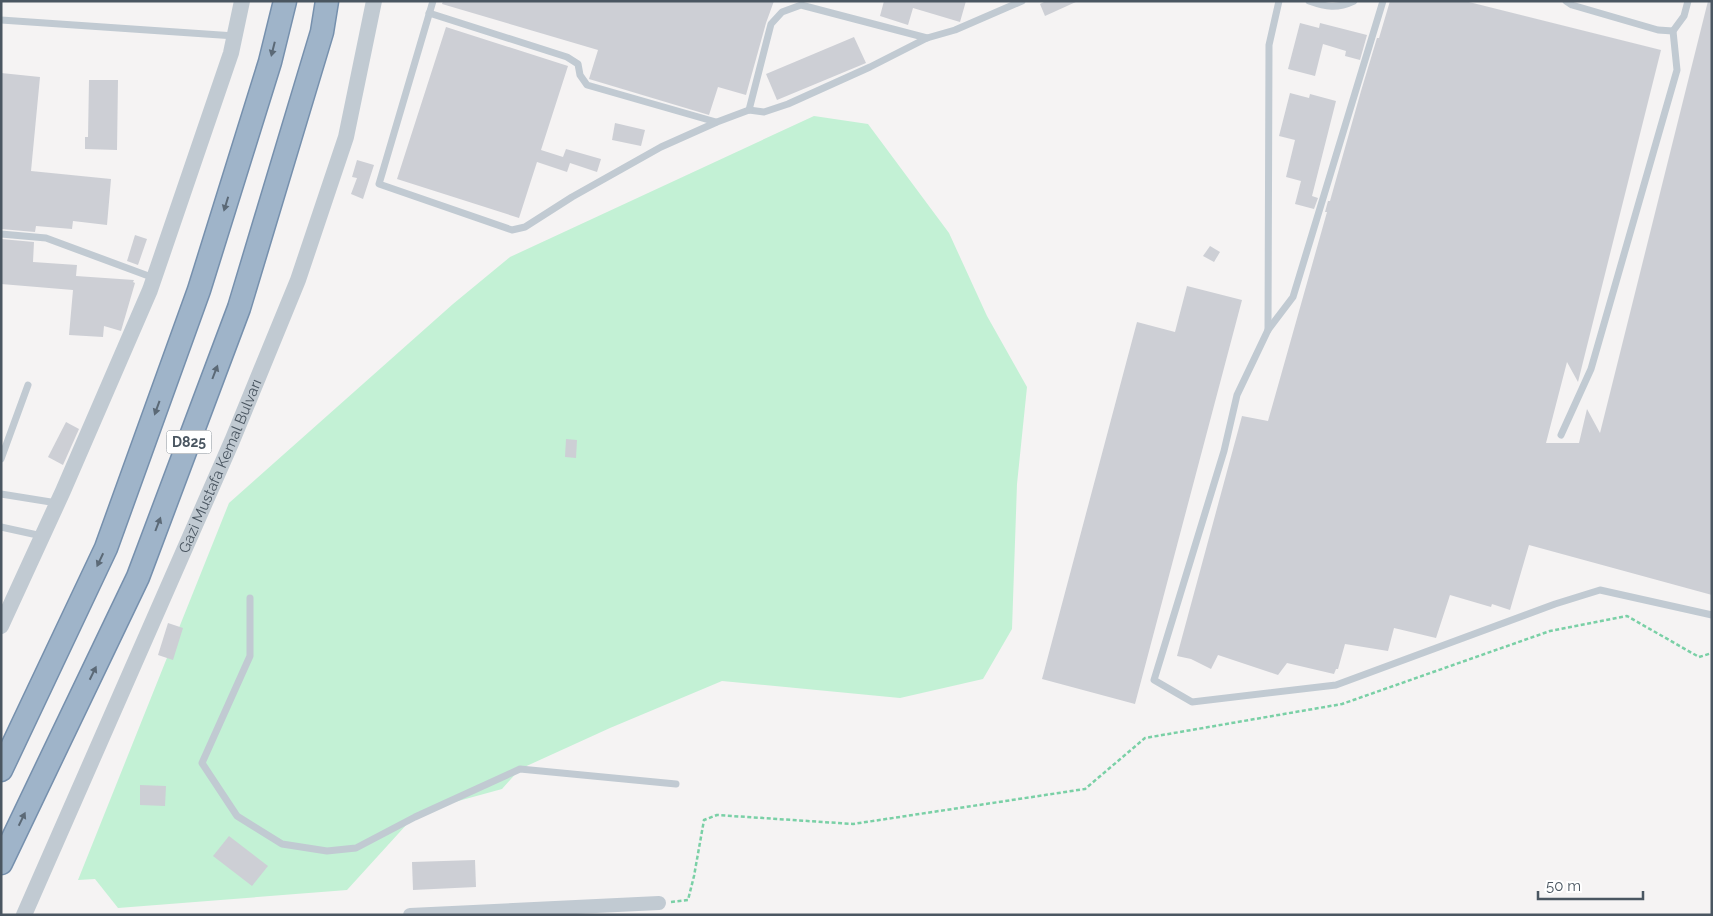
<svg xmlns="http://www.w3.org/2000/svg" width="1713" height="916" viewBox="0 0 1713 916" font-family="Raleway,sans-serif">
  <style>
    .green { fill: #c3f1d5 }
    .building { fill: #cdcfd5 }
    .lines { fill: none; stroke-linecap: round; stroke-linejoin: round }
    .trunk-casing { stroke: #7690ad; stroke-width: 25 }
    .path { stroke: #7ad0a6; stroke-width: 2.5; stroke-dasharray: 4 2.5; stroke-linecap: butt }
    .service { stroke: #c1cad2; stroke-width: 7 }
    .minor { stroke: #c1cad2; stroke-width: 14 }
    .tertiary { stroke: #c1cad2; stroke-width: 16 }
    .trunk { stroke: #9fb4c9; stroke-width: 22 }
    .oneway { fill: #5b6976 }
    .labels { text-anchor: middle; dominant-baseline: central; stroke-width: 5; stroke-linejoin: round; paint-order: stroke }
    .shield { fill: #fff; stroke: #808990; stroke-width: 1 }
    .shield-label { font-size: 14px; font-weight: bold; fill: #4a5661 }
    .street-label { font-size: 15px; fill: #4a5661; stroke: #fff }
  </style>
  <rect width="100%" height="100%" fill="#f5f3f3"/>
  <path class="green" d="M814 116 868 124 949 233 987 316 1027 387 1017 484 1012 629 983 679 900 698 722 681 610 728 520 769 502 789 418 812 347 890 118 908 95 879 78 880 229 503 453 304 510 257Z"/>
  <g class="building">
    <path d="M443 1H774L766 23 746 95 718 87 709 115 589 79 598 50 442 4Z"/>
    <path d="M884 1H966L960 22 913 8 908 25 880 16Z"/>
    <path d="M1046 1H1078L1045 16 1040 4Z"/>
    <path d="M1390 1H1465L1661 50 1578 382 1567 362 1546 443H1579L1587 409 1600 433 1708 1 1712 2V595L1529 545 1510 610 1492 604 1491 607 1450 595 1436 638 1394 628 1388 651 1345 644 1338 669H1336L1334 674 1287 663 1278 675 1218 655 1211 669 1191 659 1177 656 1242 416 1268 421 1327 212H1325L1328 201H1330L1361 91 1377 38H1379Z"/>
    <path d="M1300 23 1319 28 1320 23 1367 35 1360 60 1345 56 1346 51 1323 44 1315 76 1288 69Z"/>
    <path d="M446 27 568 66 541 150 563 157 566 149 601 159 597 172 570 163 567 172 537 162 519 218 397 179Z"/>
    <path d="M854 37 866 63 777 100 766 74Z"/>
    <path d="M1 73 40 77 31 171 111 179 107 225 73 221 72 229 36 226 35 232 1 229Z"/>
    <path d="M89 80H118L117 150 85 149V137H88Z"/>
    <path d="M1290 93 1309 98 1310 94 1336 101 1312 196 1318 198 1314 209 1295 204 1301 181 1286 177 1295 140 1279 136Z"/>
    <path d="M615 123 645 130 641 146 612 140Z"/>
    <path d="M357 160 374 165 363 199 351 194 357 178 352 177Z"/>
    <path d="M135 235 147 239 138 265 127 261Z"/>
    <path d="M1 239 34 242 33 262 77 265 76 276 134 280 133 282 135 283 121 331 104 326 103 337 69 335 73 290 1 284Z"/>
    <path d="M1210 246 1220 252 1214 262 1203 256Z"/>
    <path d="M1187 286 1242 300 1135 704 1042 679 1137 322 1175 332Z"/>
    <path d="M66 422 79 429 63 465 48 457Z"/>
    <path d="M566 439 577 440 576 458 565 457Z"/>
    <path d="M168 623 183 628 173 660 158 655Z"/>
    <path d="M140 785 166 786 165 806 140 805Z"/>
    <path d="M229 836 268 866 252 886 213 856Z"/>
    <path d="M475 860 476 887 413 890 412 862Z"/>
  </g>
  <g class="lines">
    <g class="trunk-casing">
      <g id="trunk">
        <path d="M1 770 106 548 199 290 270 62 285 1"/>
        <path d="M1 863 138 577 239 308 322 32 327 1"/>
      </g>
    </g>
    <path class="path" d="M671 902 688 900 694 876 704 820 717 815 853 824 1085 789 1145 738 1342 704 1550 631 1627 616 1699 657 1712 653"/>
    <g class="service">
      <path d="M433 1 379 184 512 230 525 227 572 197 661 147 717 122 749 110 764 112 788 104 870 67 927 38 955 30 1022 1"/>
      <path d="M1309 1C1326 7 1337 9 1354 1"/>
      <path d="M1383 1 1293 297 1268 330 1237 395 1224 451 1154 680 1192 702 1336 685 1555 604 1600 590 1712 615"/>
      <path d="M1566 1 1572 5 1658 30 1673 31 1684 16 1688 1"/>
      <path d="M429 13 567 57 578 64 580 75 587 85 716 122"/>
      <path d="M1 20 235 36"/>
      <path d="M749 110 771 24 782 12 801 5 927 38"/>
      <path d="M1 234 46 238 154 278"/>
      <path d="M1268 330 1269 45 1279 1"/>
      <path d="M1561 435 1591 369 1677 70 1673 31"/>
      <path d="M1 459 28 385"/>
      <path d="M1 494 57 503"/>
      <path d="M1 527 42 536"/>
      <path d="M250 598V656L202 763 237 816 282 844 327 851 356 848 415 817 520 769 676 784"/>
    </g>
    <path class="minor" d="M410 915 659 903"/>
    <g class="tertiary">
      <path d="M1 626 63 491 150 290 231 53 242 1"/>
      <path id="s1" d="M24 915 232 441 298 280 346 137 374 1"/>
    </g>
    <use href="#trunk" class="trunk"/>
  </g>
  <defs><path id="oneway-solid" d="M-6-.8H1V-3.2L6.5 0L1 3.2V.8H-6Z" transform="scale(1.25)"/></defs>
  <g class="oneway">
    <use href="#oneway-solid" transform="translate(273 49) rotate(104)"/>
    <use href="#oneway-solid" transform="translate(226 204) rotate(107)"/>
    <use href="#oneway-solid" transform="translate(215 372) rotate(-69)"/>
    <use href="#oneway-solid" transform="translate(157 408) rotate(110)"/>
    <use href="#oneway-solid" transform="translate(158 524) rotate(-69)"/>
    <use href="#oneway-solid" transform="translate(100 560) rotate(115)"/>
    <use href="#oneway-solid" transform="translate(93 673) rotate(-64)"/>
    <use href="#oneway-solid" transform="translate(22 819) rotate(-64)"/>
  </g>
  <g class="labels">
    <rect class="shield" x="166.5" y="430.5" width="45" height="23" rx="4"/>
    <g class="shield-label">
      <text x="189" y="442">D825</text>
    </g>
    <g class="street-label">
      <text stroke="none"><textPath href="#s1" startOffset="490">Gazi Mustafa Kemal Bulvarı</textPath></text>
    </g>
  </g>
  <rect width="1713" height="916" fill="none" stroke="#4a5661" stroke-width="5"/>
  <path d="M1538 891v8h105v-8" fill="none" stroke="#4a5661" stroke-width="2.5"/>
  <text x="1546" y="891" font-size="15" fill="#4a5661" stroke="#ffffff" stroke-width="4" paint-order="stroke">50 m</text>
</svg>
